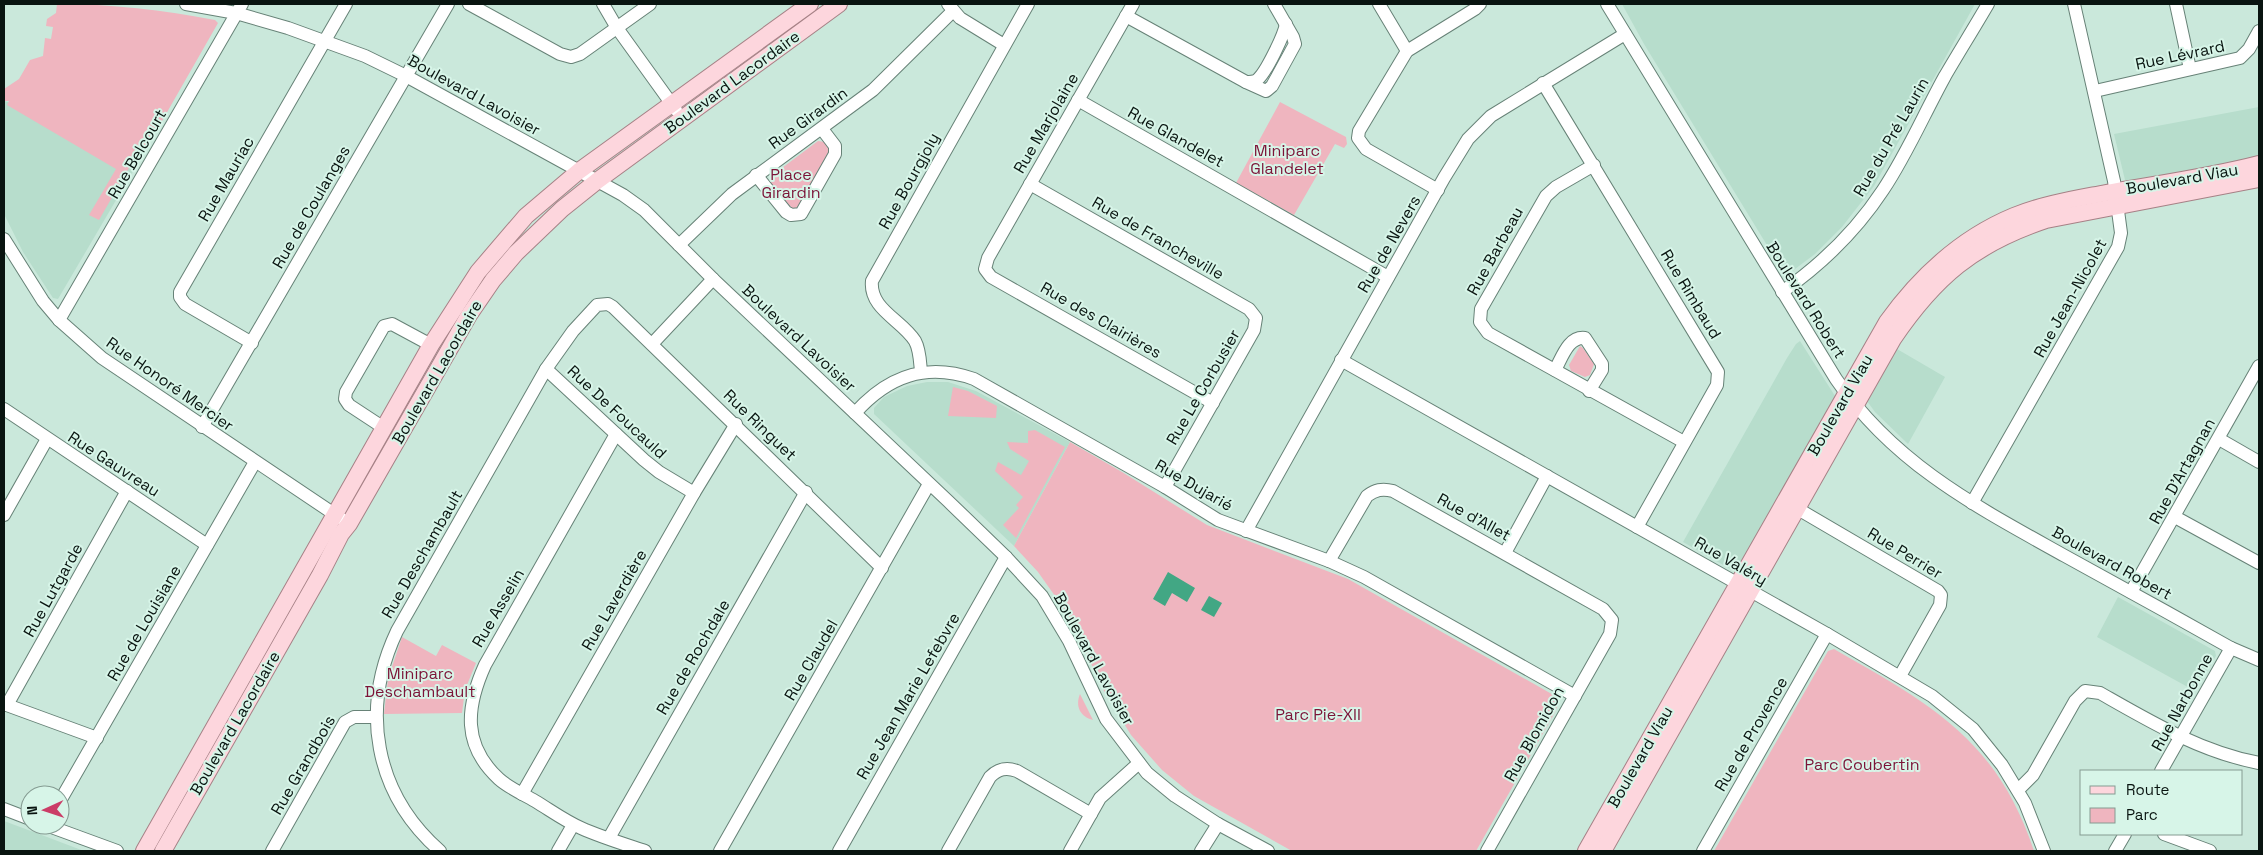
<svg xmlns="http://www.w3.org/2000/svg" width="2263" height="855" viewBox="0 0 2263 855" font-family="'Space Grotesk',sans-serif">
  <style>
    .built { fill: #b7ddcc }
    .green { fill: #efb5bf }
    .water { fill: #42a784 }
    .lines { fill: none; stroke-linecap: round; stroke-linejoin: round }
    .minor-casing { stroke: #678277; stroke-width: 14 }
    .major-casing { stroke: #a68186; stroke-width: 18 }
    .minor { stroke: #fff; stroke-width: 12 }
    .major { stroke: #fdd6dd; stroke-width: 16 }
    .labels { text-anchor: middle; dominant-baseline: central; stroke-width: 4; stroke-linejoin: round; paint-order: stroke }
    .street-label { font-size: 16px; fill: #091410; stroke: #d7f5e8 }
    .park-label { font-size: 16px; fill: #7c1438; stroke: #d7f5e8 }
  </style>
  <rect width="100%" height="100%" fill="#cae8db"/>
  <g class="built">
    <path d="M1622 4H1975L1874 186 1842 227 1815 254 1787 275 1784 273 1644 44Z"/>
    <path d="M4 101 125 137 146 149 58 299 53 298 23 252 4 214Z"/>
    <path d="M2259 107V157L2129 182 2125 180 2114 134Z"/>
    <path d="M1800 341 1835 396 1738 569 1732 570 1683 542 1787 358 1796 344Z"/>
    <path d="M1897 349 1945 377 1908 444 1875 412 1867 401Z"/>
    <path d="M927 382H948L976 391 1070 442 1014 546 874 414V408L884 397 907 386Z"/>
    <path d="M2118 597 2215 651 2216 656 2195 691 2097 637Z"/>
    <path d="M4 821 47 837 84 851H4Z"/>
  </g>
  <g class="green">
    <path d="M57 4C111 4 163 10 215 20L218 23 146 149 141 147 99 220 89 215 116 169 7 105 9 101H4V89L19 79 30 60 43 56 45 38 51 39 53 27 46 26 47 19 56 13Z"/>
    <path d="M1280 102 1346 137 1347 144 1344 148 1335 144 1294 215 1236 183Z"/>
    <path d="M818 141 825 142 830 152 799 207 793 209 771 186 770 177Z"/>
    <path d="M1580 346 1583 348 1594 364 1590 375 1585 377 1571 371 1569 365Z"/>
    <path d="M953 387 968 391 997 406 996 418 948 416Z"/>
    <path d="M1035 430 1065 447 1016 538 1003 525 1019 508 1016 505 1023 497 995 471 998 462 1021 475 1029 461 1010 449 1007 442 1028 443V431Z"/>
    <path d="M1070 442 1122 472 1207 525 1348 579 1557 697 1559 702 1554 714 1476 851H1292L1194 796 1162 770 1131 735 1104 691 1067 613 1038 572 1014 546Z"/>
    <path d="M402 637 436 656 442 645 476 663 465 690 462 713 384 714 388 679Z"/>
    <path d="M1834 649C1930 704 1997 739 2034 851H1714L1828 651Z"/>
    <path d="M1080 694 1093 720C1080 717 1075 706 1080 694Z"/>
  </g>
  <g class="water">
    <path d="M1168 572 1195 588 1187 602 1172 593 1165 606 1153 599Z"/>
    <path d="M1209 596 1222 603 1214 617 1201 610Z"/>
  </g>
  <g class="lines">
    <g class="minor-casing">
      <g id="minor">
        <path d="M186 4 236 13 288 28 365 56 406 76 623 195 644 210 713 279 948 501 1006 557 1042 596 1069 641 1106 719 1147 773 1175 796 1218 824 1268 851"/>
        <path d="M469 4 560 54 571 57 580 54 650 4"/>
        <path d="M603 4 617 28 676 110"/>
        <path d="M948 4 960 18 1004 45"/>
        <path d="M1133 4 988 258 985 269 991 277 1213 403"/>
        <path d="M1379 4 1407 51"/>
        <path d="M1607 4 1836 379C1894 464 1977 507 2065 556 2120 586 2176 617 2231 648L2259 660"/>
        <path d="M2176 4 2190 69"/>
        <path d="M1126 16 1246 82 1266 91 1272 86 1295 44 1293 37 1274 4"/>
        <path d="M1246 82C1250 82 1254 82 1257 80 1266 73 1284 35 1286 24"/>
        <path d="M1543 83 1718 372 1717 385 1637 527"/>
        <path d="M2095 91 2240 58 2249 49 2259 31"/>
        <path d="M1078 100 1388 277"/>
        <path d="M1594 165 1556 187 1546 196 1481 309 1480 322 1488 333 1684 442"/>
        <path d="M756 175 786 212 791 215 801 214 835 154V146L822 129"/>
        <path d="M1030 184 1249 309 1256 318 1254 330 1165 487"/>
        <path d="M1438 190 1366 149 1358 138 1359 131 1407 51 1475 9 1480 4"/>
        <path d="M4 239 43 301 59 320 102 358 349 524"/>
        <path d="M679 245 732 194 873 90 953 11"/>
        <path d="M1782 292C1822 264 1856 231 1883 190 1907 154 1924 114 1945 76 1959 52 1974 28 1988 4"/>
        <path d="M59 320 242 4"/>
        <path d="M252 343 185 304 180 297V292L346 4"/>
        <path d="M652 344 713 279"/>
        <path d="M1341 360 1827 634 1932 696 1973 729 2002 765 2025 803 2044 851"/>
        <path d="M546 369 644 460 659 472 694 493"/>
        <path d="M1555 370C1562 358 1568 336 1585 338L1602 364V370L1589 391"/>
        <path d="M921 372C920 362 920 350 915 341 902 320 869 309 872 281L1028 4"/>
        <path d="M4 409 207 545"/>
        <path d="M855 413C888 376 926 362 974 379L1165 487 1218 520 1329 561 1364 577 1575 696"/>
        <path d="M202 427 448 4"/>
        <path d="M384 428 349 405 345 399 346 392 384 326 392 324 431 345"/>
        <path d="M616 434 485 665C466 707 462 745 499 779 509 788 523 794 535 801 550 810 565 821 581 828 601 837 624 844 645 851"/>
        <path d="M2219 439 2259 462"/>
        <path d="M1972 503 2118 247 2121 233 2114 181 2074 4"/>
        <path d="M1798 509 1938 591 1941 595 1940 605 1900 676"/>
        <path d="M4 515 47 439"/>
        <path d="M2175 517 2259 563"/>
        <path d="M1246 531 1444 178 1468 139 1491 116 1625 34"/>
        <path d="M1505 553 1547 476"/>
        <path d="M1329 561 1367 496C1375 490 1382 488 1393 491L1603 609 1612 620 1610 634 1487 851"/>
        <path d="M2131 592 2259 366"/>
        <path d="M4 704 97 738"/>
        <path d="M7 705 127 491"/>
        <path d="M2161 771 2231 648"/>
        <path d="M2019 789 2033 775 2075 701 2085 691 2100 693C2151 722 2201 752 2259 763"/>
        <path d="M522 794 694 493 736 424"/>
        <path d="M60 801 255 462"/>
        <path d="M4 809 30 819"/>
        <path d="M46 825 117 851"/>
        <path d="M2164 834 2210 851"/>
        <path d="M609 838 806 492"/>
        <path d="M272 851 345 722 354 717H376"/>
        <path d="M440 851C374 793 360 709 397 631L546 369 573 331 597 305 608 304 613 307 882 568"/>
        <path d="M558 851 573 825"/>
        <path d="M720 851 929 484"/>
        <path d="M839 851 1006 557"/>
        <path d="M948 851 990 777C998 769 1006 767 1017 771L1091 814"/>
        <path d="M1070 851 1100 798 1139 763"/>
        <path d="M1201 851 1218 824"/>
        <path d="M1703 851 1827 634"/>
        <path d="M2115 851 2125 834"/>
      </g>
    </g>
    <g class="major-casing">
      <g id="major">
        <path d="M144 851 431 345 478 272 526 216 579 171 810 4"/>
        <path d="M163 851 320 575 341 534 349 524 469 315 493 280 516 253 562 209 597 181 839 4"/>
        <path d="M1586 851 1887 322C1920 276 1961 238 2014 216 2043 204 2075 199 2106 193 2157 184 2209 177 2259 164"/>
        <path d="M1603 851 1893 339C1935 277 1974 244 2046 220L2259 179"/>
      </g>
    </g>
    <use href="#minor" class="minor"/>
    <use href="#major" class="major"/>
  </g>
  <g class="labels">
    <g class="street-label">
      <text transform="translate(2180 55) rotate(-12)">Rue Lévrard</text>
      <text transform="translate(732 82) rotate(-36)">Boulevard Lacordaire</text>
      <text transform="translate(474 95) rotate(29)">Boulevard Lavoisier</text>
      <text transform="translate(808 118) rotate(-36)">Rue Girardin</text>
      <text transform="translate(1046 123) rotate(-60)">Rue Marjolaine</text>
      <text transform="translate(1176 137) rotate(29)">Rue Glandelet</text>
      <text transform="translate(1891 137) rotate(-60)">Rue du Pré Laurin</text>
      <text transform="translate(137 154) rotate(-60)">Rue Belcourt</text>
      <text transform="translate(226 179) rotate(-60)">Rue Mauriac</text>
      <text transform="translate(2182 179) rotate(-10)">Boulevard Viau</text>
      <text transform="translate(909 181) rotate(-61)">Rue Bourgjoly</text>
      <text transform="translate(311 207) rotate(-60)">Rue de Coulanges</text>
      <text transform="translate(1158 238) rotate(30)">Rue de Francheville</text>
      <text transform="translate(1389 244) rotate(-60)">Rue de Nevers</text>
      <text transform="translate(1495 251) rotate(-61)">Rue Barbeau</text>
      <text transform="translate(1691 294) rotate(59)">Rue Rimbaud</text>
      <text transform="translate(2070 298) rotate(-61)">Rue Jean-Nicolet</text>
      <text transform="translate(1806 300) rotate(58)">Boulevard Robert</text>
      <text transform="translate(1101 320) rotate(30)">Rue des Clairières</text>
      <text transform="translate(799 338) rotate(43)">Boulevard Lavoisier</text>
      <text transform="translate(437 372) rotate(-60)">Boulevard Lacordaire</text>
      <text transform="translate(170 384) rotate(35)">Rue Honoré Mercier</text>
      <text transform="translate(1203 387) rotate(-60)">Rue Le Corbusier</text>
      <text transform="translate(1840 405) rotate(-60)">Boulevard Viau</text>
      <text transform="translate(617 412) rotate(43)">Rue De Foucauld</text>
      <text transform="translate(760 425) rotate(44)">Rue Ringuet</text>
      <text transform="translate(114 464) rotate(33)">Rue Gauvreau</text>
      <text transform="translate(2182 471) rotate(-61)">Rue D'Artagnan</text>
      <text transform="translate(1194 485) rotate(30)">Rue Dujarié</text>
      <text transform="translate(1474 517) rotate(29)">Rue d'Allet</text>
      <text transform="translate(1905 553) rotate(31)">Rue Perrier</text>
      <text transform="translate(422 554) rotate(-60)">Rue Deschambault</text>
      <text transform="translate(1731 561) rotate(30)">Rue Valéry</text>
      <text transform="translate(2112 563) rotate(29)">Boulevard Robert</text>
      <text transform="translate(53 590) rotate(-61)">Rue Lutgarde</text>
      <text transform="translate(614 600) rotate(-60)">Rue Laverdière</text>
      <text transform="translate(498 608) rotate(-60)">Rue Asselin</text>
      <text transform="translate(144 623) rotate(-60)">Rue de Louisiane</text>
      <text transform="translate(693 657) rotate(-60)">Rue de Rochdale</text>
      <text transform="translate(1094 659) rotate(61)">Boulevard Lavoisier</text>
      <text transform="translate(811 660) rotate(-60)">Rue Claudel</text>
      <text transform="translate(908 696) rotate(-60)">Rue Jean Marie Lefebvre</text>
      <text transform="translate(2182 702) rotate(-61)">Rue Narbonne</text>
      <text transform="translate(235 723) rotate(-60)">Boulevard Lacordaire</text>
      <text transform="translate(1534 734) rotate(-61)">Rue Blomidon</text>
      <text transform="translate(1751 734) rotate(-60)">Rue de Provence</text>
      <text transform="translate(1640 757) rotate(-60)">Boulevard Viau</text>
      <text transform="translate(303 765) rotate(-60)">Rue Grandbois</text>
    </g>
    <g class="park-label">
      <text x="1287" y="150">Miniparc<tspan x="1287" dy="18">Glandelet</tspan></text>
      <text x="791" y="174">Place<tspan x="791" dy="18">Girardin</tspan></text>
      <text x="420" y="673">Miniparc<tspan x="420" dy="18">Deschambault</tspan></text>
      <text x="1318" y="714">Parc Pie-XII</text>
      <text x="1862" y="764">Parc Coubertin</text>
    </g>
  </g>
  <rect width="2263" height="855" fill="none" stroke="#091410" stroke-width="10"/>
  <rect x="2080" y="770" width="162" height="65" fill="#d7f5e8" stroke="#859b92"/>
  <rect x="2090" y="786" width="25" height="8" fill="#fdd6dd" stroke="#859b92"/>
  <text x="2126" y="795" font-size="15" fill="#091410">Route</text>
  <rect x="2090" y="808" width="25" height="15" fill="#efb5bf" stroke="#859b92"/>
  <text x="2126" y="820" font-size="15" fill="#091410">Parc</text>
  <g transform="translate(45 810) rotate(267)"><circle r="24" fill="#d7f5e8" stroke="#859b92"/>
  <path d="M0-4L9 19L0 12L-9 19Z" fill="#cb3d67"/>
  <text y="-8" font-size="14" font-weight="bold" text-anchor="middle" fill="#091410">N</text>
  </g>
</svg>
